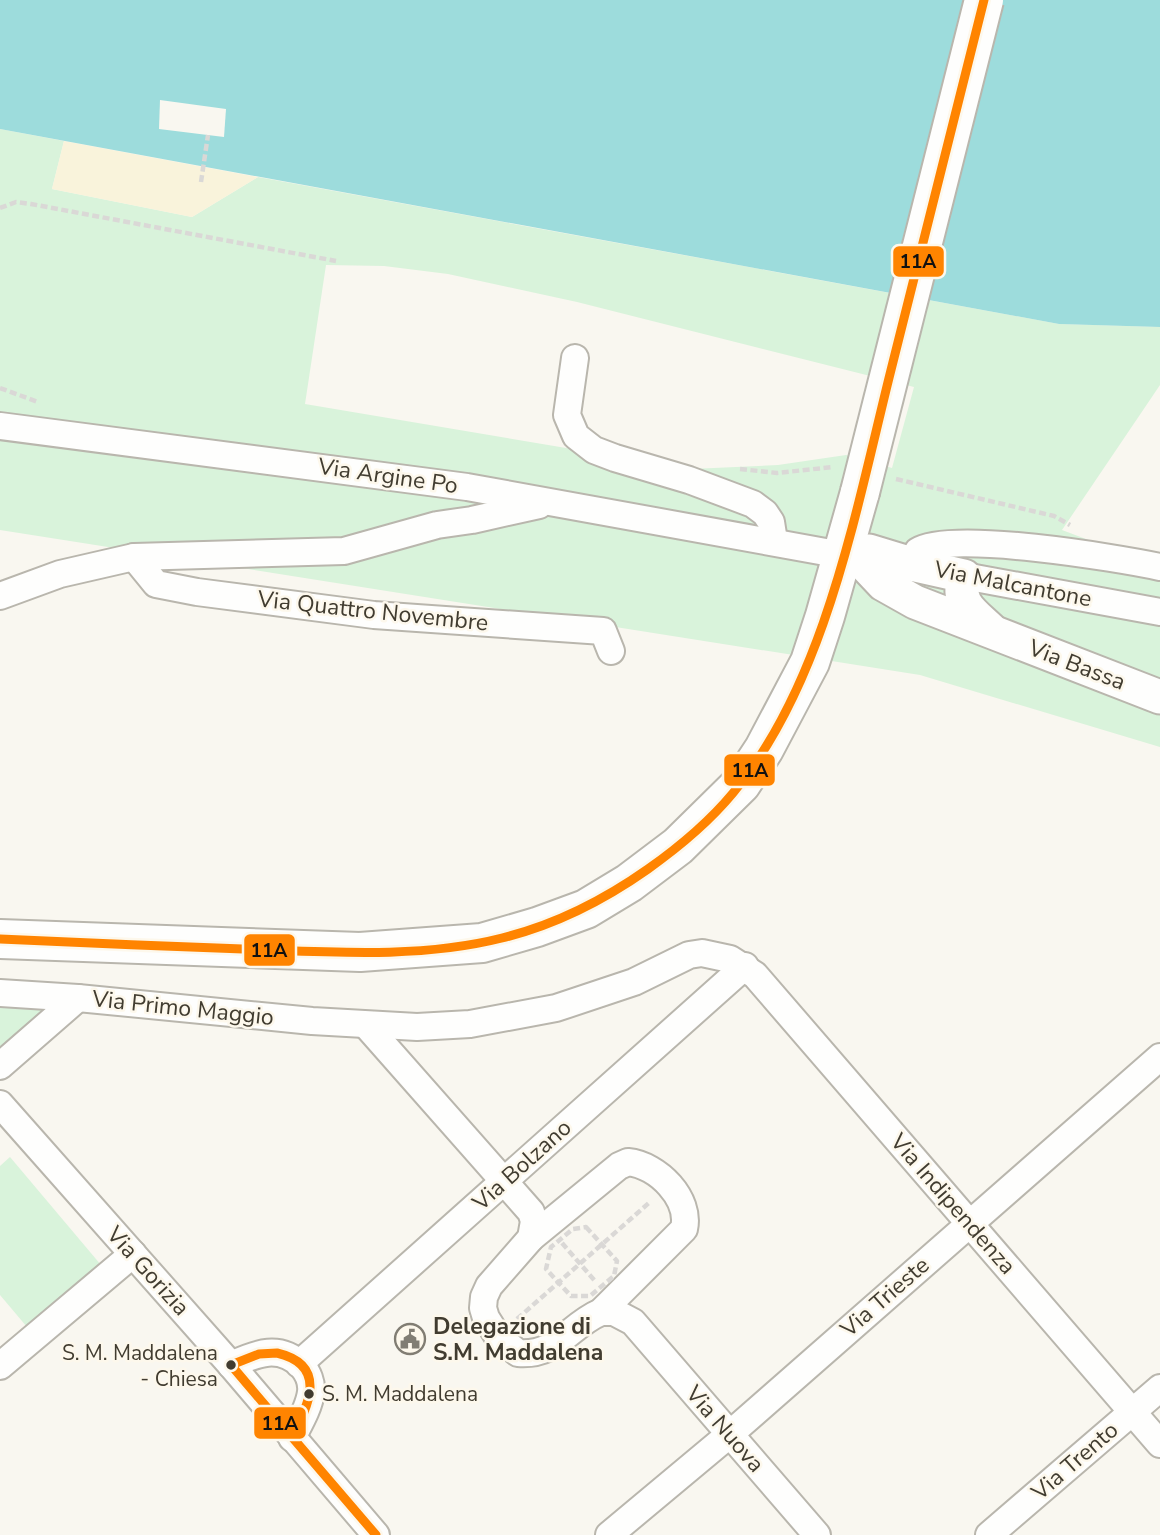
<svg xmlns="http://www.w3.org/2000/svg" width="1160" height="1535" viewBox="0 0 1160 1535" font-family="'Nunito Sans',sans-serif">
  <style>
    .green { fill: #d9f3db; fill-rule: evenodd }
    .sand { fill: #f9f3db }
    .water { fill: #9ddcdc }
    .pier { fill: #f9f7f0 }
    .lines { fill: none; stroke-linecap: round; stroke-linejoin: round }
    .minor-casing { stroke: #b9b6ad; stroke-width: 30 }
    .tertiary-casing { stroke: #b9b6ad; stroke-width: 37 }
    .primary-casing { stroke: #b9b6ad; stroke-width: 42 }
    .path { stroke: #dad8d6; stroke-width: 4.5; stroke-dasharray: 7 3.5; stroke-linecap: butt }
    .minor { stroke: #fefefd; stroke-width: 26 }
    .tertiary { stroke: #fefefd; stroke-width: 33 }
    .primary { stroke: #fefefd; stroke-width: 38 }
    .primary-bridge-casing { stroke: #b9b6ad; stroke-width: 42; stroke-linecap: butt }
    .primary-bridge { stroke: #fefefd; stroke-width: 38 }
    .bus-1-casing { stroke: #fdf8ec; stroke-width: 14 }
    .bus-1 { stroke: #ff8400; stroke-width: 9 }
    .bus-dot { fill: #413c30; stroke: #fdf8ec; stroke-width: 2.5 }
    .labels { text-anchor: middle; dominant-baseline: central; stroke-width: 5; stroke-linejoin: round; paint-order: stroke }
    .bus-label { font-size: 21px; fill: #413c30; stroke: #fdf8ec; text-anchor: end }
    .street-label { font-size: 23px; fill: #413c30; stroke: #fdf8ec }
    .poi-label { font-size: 23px; font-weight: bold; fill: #413c30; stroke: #fdf8ec; text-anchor: start }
    .line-badge { stroke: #fdf8ec; stroke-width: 2.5 }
    .pale-badge-label { font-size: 19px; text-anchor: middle; font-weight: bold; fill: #111 }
  </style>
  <rect width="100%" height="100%" fill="#f9f7f0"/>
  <g class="green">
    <path d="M0 129 64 141 52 189 192 217 258 177 1059 324 1160 327V385L1062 530 1160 567V747L920 675 0 530ZM326 265 384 266 448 274 577 302 914 387 892 468 846 455 778 465 691 469 305 404Z"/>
    <path d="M0 999 56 1004 0 1055Z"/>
    <path d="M10 1157 101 1265 27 1327 0 1295V1166Z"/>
  </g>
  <path class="sand" d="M64 141 258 177 192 217 52 189Z"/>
  <path class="water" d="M0 0H1160V327L1059 324 0 129Z"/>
  <path class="pier" d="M160 100 226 109 224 137 159 129Z"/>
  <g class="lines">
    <g class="minor-casing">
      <g id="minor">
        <path d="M575 358 567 415 576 436 594 450 615 458 689 480 753 504 765 513 771 522 774 541"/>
        <path d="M0 426 467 487 842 555"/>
        <path d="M134 557 156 584 197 592 374 615 603 631 611 651"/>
        <path d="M915 565 918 551C949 530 1118 558 1160 567"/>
        <path d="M964 576 1160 612"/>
        <path d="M0 596 60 574 134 557 344 551 437 525 472 520 539 505"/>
        <path d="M0 993 78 998 312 1021 417 1027 470 1024 556 1008 634 982 689 955 702 953 730 959 755 975 1160 1444"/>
        <path d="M366 1025 531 1212 534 1221 531 1238"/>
        <path d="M0 1066 78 998"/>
        <path d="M0 1104 231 1365 376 1535"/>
        <path d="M628 1162C658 1165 691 1199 684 1229L601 1312C568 1326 558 1356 518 1353L498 1337 486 1318 483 1308 484 1297 489 1286 531 1238 619 1166Z"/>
        <path d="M601 1312H614L633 1322 817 1535"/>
        <path d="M299 1364 745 966"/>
        <path d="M231 1365C257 1353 280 1344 302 1366 308 1373 312 1383 311 1392 309 1408 299 1424 292 1438"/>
        <path d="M0 1366 133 1254"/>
        <path d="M609 1535 730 1434 1160 1057"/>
        <path d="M989 1535 1160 1388"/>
      </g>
    </g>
    <g class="tertiary-casing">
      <g id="tertiary">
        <path d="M845 555 869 551 915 565 964 576C956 603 971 611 990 629"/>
        <path d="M866 566 883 584 915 602 1160 697"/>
      </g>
    </g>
    <g class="primary-casing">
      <path id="primary" d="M0 939 360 952 482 943 537 927 586 909 629 883 678 846 741 784 764 749 810 662 825 616 860 492"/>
    </g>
    <g class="path">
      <path d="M201 182 208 135"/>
      <path d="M0 208 16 202 31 204 336 261"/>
      <path d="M0 388 38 402"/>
      <path d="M740 469 777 473 833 467"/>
      <path d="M896 479 1054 516 1070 525"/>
      <path d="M586 1227 617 1261 614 1276 590 1296H571L546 1269 551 1247 573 1229Z"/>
      <path d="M562 1243 595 1281"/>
      <path d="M517 1319 650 1202"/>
    </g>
    <use href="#minor" class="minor"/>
    <use href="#tertiary" class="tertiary"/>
    <use href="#primary" class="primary"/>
    <g class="primary-bridge-casing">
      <path id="primary-bridge" d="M860 492 984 0"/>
    </g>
    <use href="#primary-bridge" class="primary-bridge"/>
    <g class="bus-1-casing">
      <g id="bus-1">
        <path d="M0 939C89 943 179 947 268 950 345 953 427 957 502 938 555 925 604 900 648 869 679 847 709 822 733 793 826 681 856 509 891 370 922 247 953 123 984 0"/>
        <path d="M277 1353C328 1365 309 1405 292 1437L231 1365 259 1354Z"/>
        <path d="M292 1437 376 1535"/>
      </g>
    </g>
    <use href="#bus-1" class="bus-1"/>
  </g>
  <defs>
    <g id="civic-ring" transform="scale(1.575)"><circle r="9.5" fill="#fdf8ec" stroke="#817d73" stroke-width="1.5"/><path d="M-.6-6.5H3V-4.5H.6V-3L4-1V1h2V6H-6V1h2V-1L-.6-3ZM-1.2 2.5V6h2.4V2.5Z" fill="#817d73"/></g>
  </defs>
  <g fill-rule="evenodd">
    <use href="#civic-ring" x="410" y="1339"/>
  </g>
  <g class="bus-dot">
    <circle cx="231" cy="1365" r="6"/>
    <circle cx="309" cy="1394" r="6"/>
  </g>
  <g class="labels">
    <g class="bus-label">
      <text x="218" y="1353">S. M. Maddalena<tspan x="218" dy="26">- Chiesa</tspan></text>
      <text x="322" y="1394" text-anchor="start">S. M. Maddalena</text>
    </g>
    <g class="street-label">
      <text transform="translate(388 476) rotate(8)">Via Argine Po</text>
      <text transform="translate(1013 584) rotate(11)">Via Malcantone</text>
      <text transform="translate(373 611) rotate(6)">Via Quattro Novembre</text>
      <text transform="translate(1077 665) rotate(21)">Via Bassa</text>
      <text transform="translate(183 1008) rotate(6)">Via Primo Maggio</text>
      <text transform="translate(522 1165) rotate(-42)">Via Bolzano</text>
      <text transform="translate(953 1204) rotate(49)">Via Indipendenza</text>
      <text transform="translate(148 1271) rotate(48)">Via Gorizia</text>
      <text transform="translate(885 1297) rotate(-41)">Via Trieste</text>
      <text transform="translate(725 1429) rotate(49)">Via Nuova</text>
      <text transform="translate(1075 1461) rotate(-41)">Via Trento</text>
    </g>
    <g class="poi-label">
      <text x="433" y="1326">Delegazione di<tspan x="433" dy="26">S.M. Maddalena</tspan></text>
    </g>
  </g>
  <g class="line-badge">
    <rect x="892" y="245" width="53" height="33" rx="7" fill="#ff8400"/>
    <rect x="723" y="753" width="53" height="34" rx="7" fill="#ff8400"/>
    <rect x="243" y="933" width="53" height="34" rx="7" fill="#ff8400"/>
    <rect x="253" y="1406" width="54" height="34" rx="7" fill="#ff8400"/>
  </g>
  <g class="pale-badge-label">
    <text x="918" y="268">11A</text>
    <text x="750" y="777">11A</text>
    <text x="269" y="957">11A</text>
    <text x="280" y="1430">11A</text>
  </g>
</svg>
